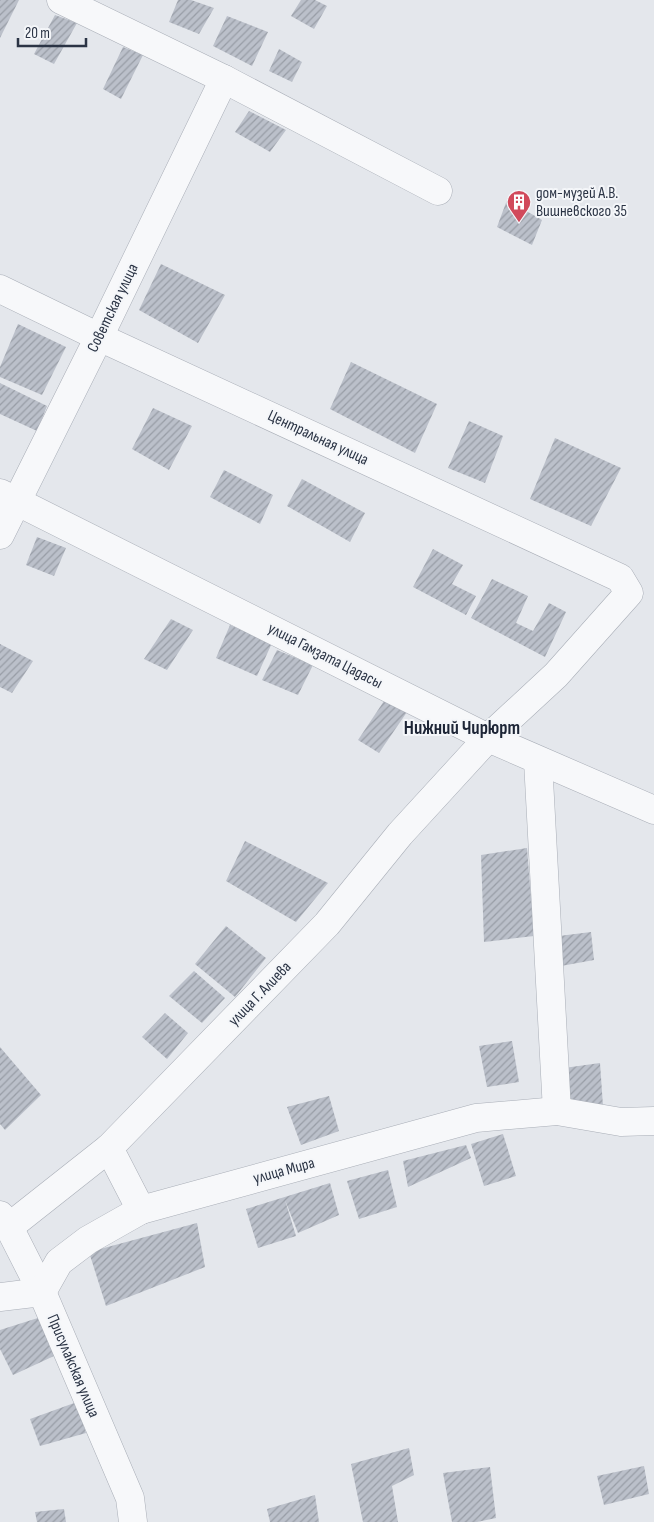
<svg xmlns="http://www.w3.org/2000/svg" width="654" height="1522" viewBox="0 0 654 1522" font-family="'Sofia Sans Condensed',sans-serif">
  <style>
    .building { fill: url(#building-hatch) }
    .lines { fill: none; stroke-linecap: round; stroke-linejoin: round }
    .minor-casing { stroke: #a9aeb7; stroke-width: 29 }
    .minor { stroke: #f7f8fa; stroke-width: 28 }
    .labels { text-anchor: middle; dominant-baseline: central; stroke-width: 4; stroke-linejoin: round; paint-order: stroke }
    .poi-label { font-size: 16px; fill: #2b3445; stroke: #f4f6f9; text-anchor: start }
    .street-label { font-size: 16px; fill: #2b3445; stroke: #f4f6f9 }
    .quarter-label { font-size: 19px; font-weight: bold; fill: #1d2536; stroke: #f4f6f9 }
  </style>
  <defs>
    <pattern id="building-hatch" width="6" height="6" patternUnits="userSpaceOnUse" patternTransform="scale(1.25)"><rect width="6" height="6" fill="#bbc0ca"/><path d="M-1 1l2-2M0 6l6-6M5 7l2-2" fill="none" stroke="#989da6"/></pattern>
  </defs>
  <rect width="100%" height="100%" fill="#e4e7ec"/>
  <g class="building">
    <path d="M0 0H19L0 38Z"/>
    <path d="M178 0H191L214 8 199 34 169 22Z"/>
    <path d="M301 0H315L327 6 314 29 291 16Z"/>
    <path d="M55 15 77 23 54 64 34 54Z"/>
    <path d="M227 16 268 32 252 66 213 46Z"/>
    <path d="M123 47 143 55 121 99 103 89Z"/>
    <path d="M279 49 302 62 292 82 269 71Z"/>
    <path d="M249 111 286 130 270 152 235 132Z"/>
    <path d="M507 200 542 220 532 245 497 227Z"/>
    <path d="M161 264 225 295 198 343 139 310Z"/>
    <path d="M18 324 66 347 42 395 0 377V367Z"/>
    <path d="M351 362 437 404 415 453 330 409Z"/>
    <path d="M0 383 47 406 37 431 0 414Z"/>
    <path d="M153 408 192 426 169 470 132 449Z"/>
    <path d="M469 421 503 436 485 483 448 468Z"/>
    <path d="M555 438 621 468 591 526 530 499Z"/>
    <path d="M224 470 273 495 260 524 210 497Z"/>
    <path d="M302 479 365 513 350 542 287 506Z"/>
    <path d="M37 537 66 548 54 576 26 565Z"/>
    <path d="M433 549 463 565 452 584 476 596 466 615 413 587Z"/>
    <path d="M492 579 528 596 516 623 533 631 549 603 566 612 545 657 471 618Z"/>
    <path d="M171 619 193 630 167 670 144 659Z"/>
    <path d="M230 625 272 643 257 676 216 658Z"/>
    <path d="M0 644 33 661 12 693 0 687Z"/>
    <path d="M277 650 313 665 298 695 262 680Z"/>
    <path d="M384 701 407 712 379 753 358 740Z"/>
    <path d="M245 841 328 883 296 922 226 881Z"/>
    <path d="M527 848 534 936 484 942 481 855Z"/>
    <path d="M226 926 266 958 235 997 195 964Z"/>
    <path d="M591 932 594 960 561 966 559 936Z"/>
    <path d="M194 971 225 998 202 1023 169 996Z"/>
    <path d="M165 1013 188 1033 167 1059 142 1037Z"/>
    <path d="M512 1041 519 1082 487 1087 479 1046Z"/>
    <path d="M0 1047 41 1095 5 1130 0 1124Z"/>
    <path d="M600 1063 603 1106 569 1108 564 1068Z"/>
    <path d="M329 1096 339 1131 301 1145 287 1107Z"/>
    <path d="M503 1134 516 1176 484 1186 471 1144Z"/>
    <path d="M466 1145 471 1158 408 1187 403 1161Z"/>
    <path d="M388 1170 397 1207 359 1219 347 1181Z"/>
    <path d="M330 1183 339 1215 298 1233 285 1200 296 1236 258 1248 246 1209Z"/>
    <path d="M197 1223 205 1267 106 1306 89 1252Z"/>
    <path d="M41 1317 54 1356 13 1375 0 1349V1330Z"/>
    <path d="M77 1402 86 1433 40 1446 30 1419Z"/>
    <path d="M409 1448 414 1475 392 1486 398 1522H363L351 1464Z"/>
    <path d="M644 1466 649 1494 604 1505 597 1476Z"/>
    <path d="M490 1467 496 1518 477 1522H452L443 1473Z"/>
    <path d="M315 1495 319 1522H270L267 1509Z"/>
    <path d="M64 1509 66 1522H37L35 1512Z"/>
  </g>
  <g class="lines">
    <g class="minor-casing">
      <g id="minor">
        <path d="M61 0 224 79 438 191"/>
        <path d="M0 289 99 337 620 578 629 593 556 675 488 738 400 834 327 924 109 1148 9 1227"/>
        <path d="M0 493 488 738 654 810"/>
        <path d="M0 535 99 337 224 79"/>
        <path d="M538 761 557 1111"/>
        <path d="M109 1148 141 1210"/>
        <path d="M0 1215 9 1227 42 1292 130 1498 133 1522"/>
        <path d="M0 1297 42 1292 59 1262 88 1240 141 1210 476 1118 557 1111 621 1122 654 1121"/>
      </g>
    </g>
    <use href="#minor" class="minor"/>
  </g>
  <defs>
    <g id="building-pin" transform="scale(1.25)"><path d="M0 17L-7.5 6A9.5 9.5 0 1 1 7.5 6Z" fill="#d1495b" stroke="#f4f6f9"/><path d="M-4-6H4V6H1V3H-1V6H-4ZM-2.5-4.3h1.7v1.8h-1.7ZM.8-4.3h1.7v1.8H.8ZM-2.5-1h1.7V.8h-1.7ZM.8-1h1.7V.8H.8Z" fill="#fff"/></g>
  </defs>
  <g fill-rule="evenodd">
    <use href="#building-pin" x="519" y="202"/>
  </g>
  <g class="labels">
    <g class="poi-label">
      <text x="536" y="193">дом-музей А.В.<tspan x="536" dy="18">Вишневского 35</tspan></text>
    </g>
    <g class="street-label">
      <text transform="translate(113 308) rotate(-64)">Советская улица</text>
      <text transform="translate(318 438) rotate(25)">Центральная улица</text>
      <text transform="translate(325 656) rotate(27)">улица Гамзата Цадасы</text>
      <text transform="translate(260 994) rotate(-46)">улица Г. Алиева</text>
      <text transform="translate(284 1171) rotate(-15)">улица Мира</text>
      <text transform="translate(73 1366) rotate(67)">Присулакская улица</text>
    </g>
    <g class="quarter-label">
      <text x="462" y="728">Нижний Чирюрт</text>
    </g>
  </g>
  <path d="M18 38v8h68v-8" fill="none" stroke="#2b3445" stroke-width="2.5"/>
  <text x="25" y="38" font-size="15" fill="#2b3445" stroke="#f4f6f9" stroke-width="4" paint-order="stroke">20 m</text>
</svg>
